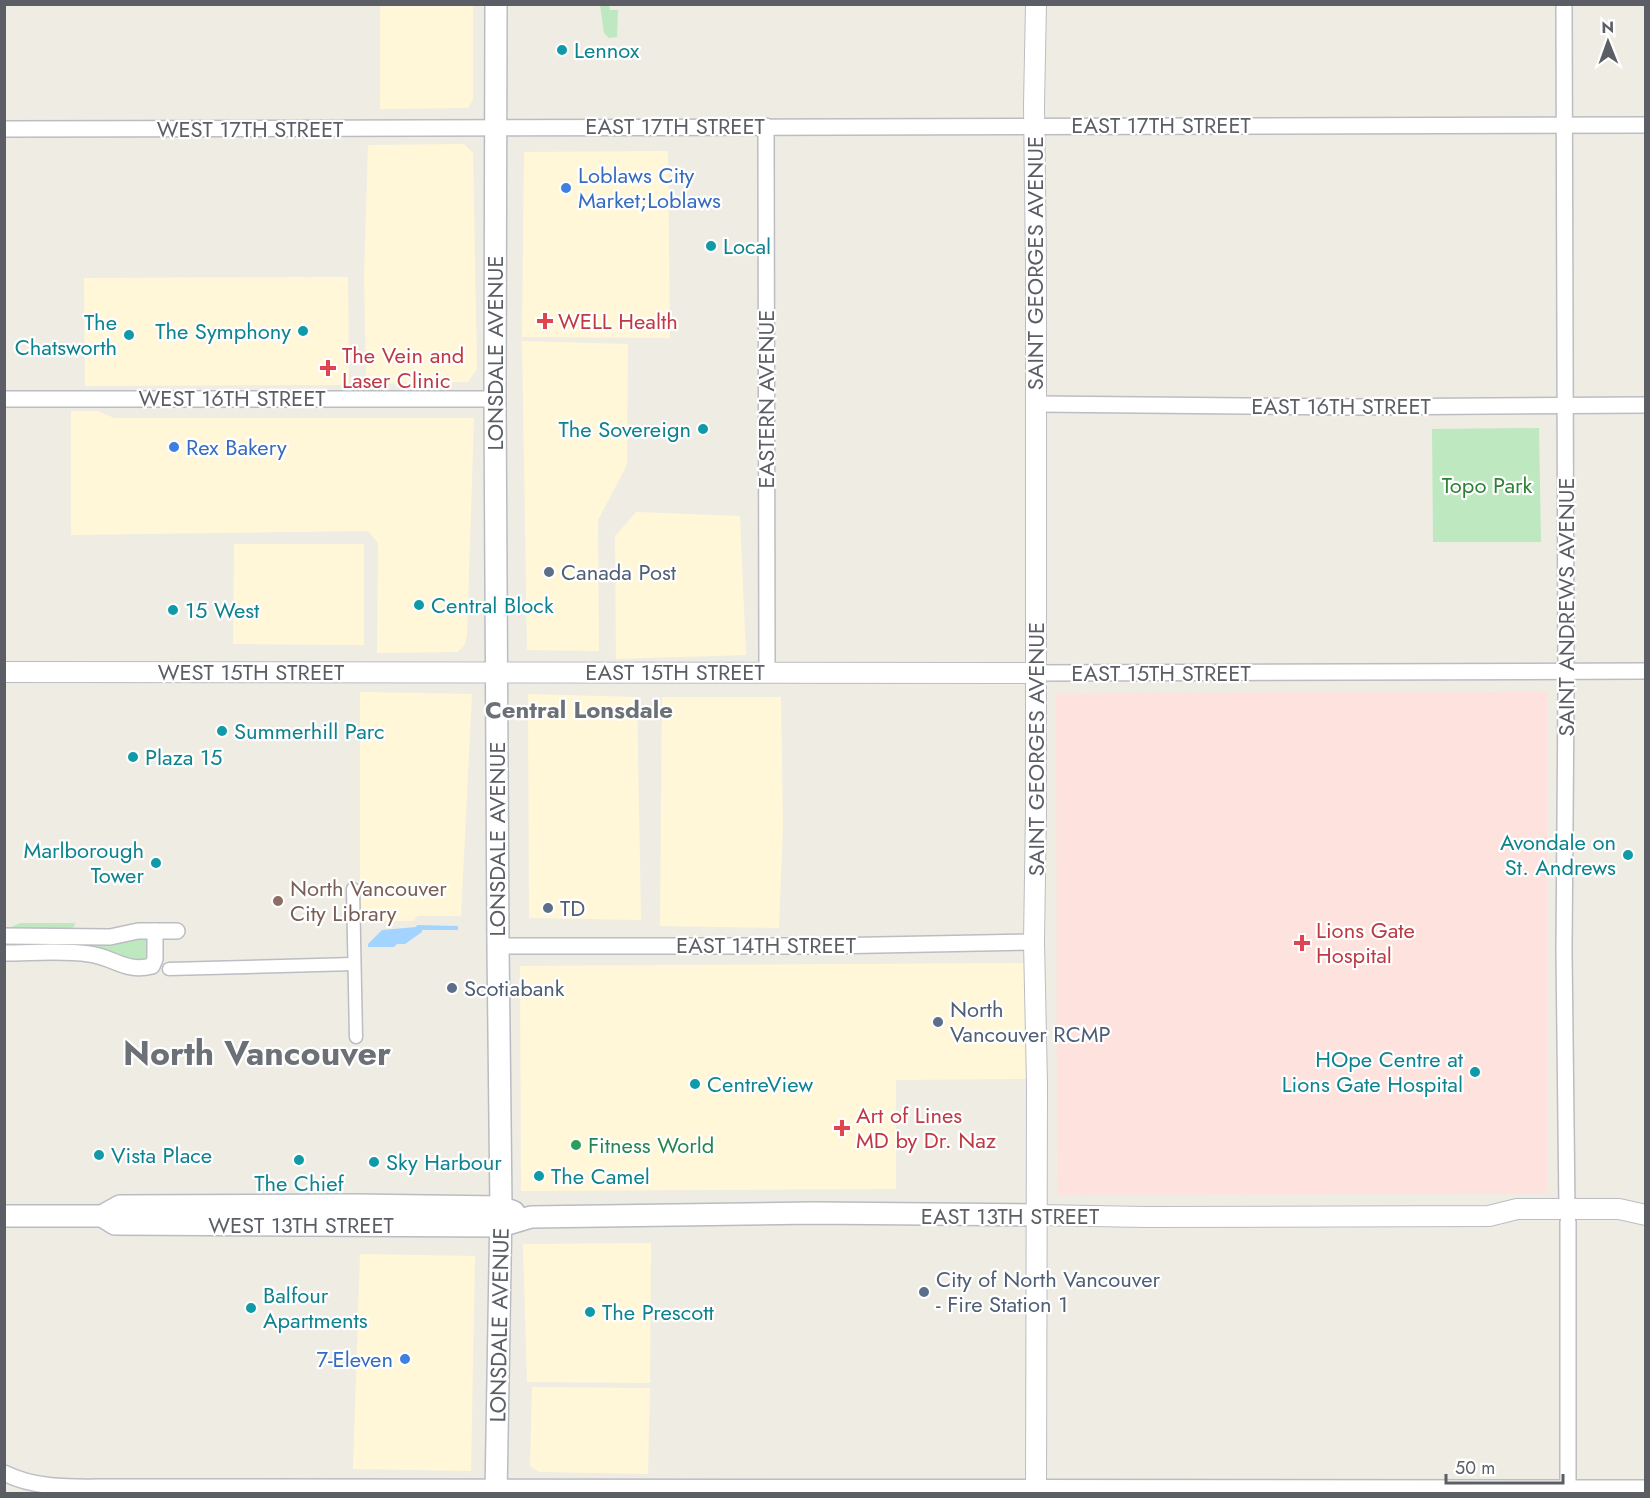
<svg xmlns="http://www.w3.org/2000/svg" width="1650" height="1498" viewBox="0 0 1650 1498" font-family="Jost,sans-serif">
  <style>
    .commercial { fill: #fff7d8 }
    .medical { fill: #fde2de }
    .green { fill: #bee8bf }
    .water { fill: #a3d4ff }
    .lines { fill: none; stroke-linecap: round; stroke-linejoin: round }
    .pedestrian-casing { stroke: #bbbdc3; stroke-width: 15 }
    .minor-casing { stroke: #bbbdc3; stroke-width: 18 }
    .tertiary-casing { stroke: #bbbdc3; stroke-width: 22 }
    .secondary-casing { stroke: #b9bcc2; stroke-width: 24 }
    .pedestrian { stroke: #fff; stroke-width: 12 }
    .minor { stroke: #fff; stroke-width: 15 }
    .tertiary { stroke: #fff; stroke-width: 20 }
    .secondary { stroke: #fff; stroke-width: 21 }
    .culture-dot { fill: #0f9aa8; stroke: #fff; stroke-width: 2 }
    .shop-dot { fill: #3f7fe0; stroke: #fff; stroke-width: 2 }
    .health-dot { fill: #e0444e; stroke: #fff; stroke-width: 2 }
    .service-dot { fill: #5c6f8a; stroke: #fff; stroke-width: 2 }
    .education-dot { fill: #8d6e63; stroke: #fff; stroke-width: 2 }
    .leisure-dot { fill: #2e9e5b; stroke: #fff; stroke-width: 2 }
    .labels { text-anchor: middle; dominant-baseline: central; stroke-width: 4.5; stroke-linejoin: round; paint-order: stroke }
    .culture-label { font-size: 22px; fill: #0d838f; stroke: #fff; text-anchor: start }
    .street-label { font-size: 22px; fill: #5b5f65; stroke: #fff }
    .shop-label { font-size: 22px; fill: #366cbe; stroke: #fff; text-anchor: start }
    .health-label { font-size: 22px; fill: #be3a42; stroke: #fff; text-anchor: start }
    .park-label { font-size: 22px; fill: #2e8235; stroke: #fff }
    .service-label { font-size: 22px; fill: #4e5e75; stroke: #fff; text-anchor: start }
    .education-label { font-size: 22px; fill: #785e54; stroke: #fff; text-anchor: start }
    .leisure-label { font-size: 22px; fill: #27864d; stroke: #fff; text-anchor: start }
    .neighbourhood-label { font-size: 24px; font-weight: bold; fill: #6c7177; stroke: #fff }
    .town-label { font-size: 34px; font-weight: bold; fill: #6c7177; stroke: #fff }
  </style>
  <rect width="100%" height="100%" fill="#efede3"/>
  <g class="commercial">
    <path d="M380 5H473V99L468 108 380 109Z"/>
    <path d="M464 144 473 153 477 369 468 382 370 384 366 381 364 276 368 145Z"/>
    <path d="M668 151 670 338 522 337 524 152Z"/>
    <path d="M348 277 349 385 85 386 84 278Z"/>
    <path d="M522 341 628 344 627 465 598 520 599 651 527 650Z"/>
    <path d="M71 411H97L114 418H474L467 636 464 646 457 652 377 653 378 543 368 531 71 535Z"/>
    <path d="M636 512 740 516 746 655 616 659 615 536Z"/>
    <path d="M234 544H364V645L233 644Z"/>
    <path d="M360 692 472 694 461 916H418L413 921H360Z"/>
    <path d="M528 694 637 697 641 920 529 918Z"/>
    <path d="M662 697H781L783 826 779 928 660 926Z"/>
    <path d="M1026 963 1027 1079 896 1080V1189L521 1191 520 966Z"/>
    <path d="M651 1243 650 1383 527 1382 523 1244Z"/>
    <path d="M360 1254 475 1256 471 1471 353 1469Z"/>
    <path d="M532 1387 650 1388 648 1474 539 1472 530 1466Z"/>
  </g>
  <path class="medical" d="M1547 692V1194L1057 1195 1056 693Z"/>
  <g class="green">
    <path d="M600 5H609L610 10H618L617 37 609 38 604 33Z"/>
    <path d="M1539 428 1541 542H1433L1432 429Z"/>
    <path d="M20 923H75L74 927 70 928H9Z"/>
    <path d="M135 938 146 940 152 949 145 963 129 961 120 954 106 949H5L4 944H105Z"/>
  </g>
  <path class="water" d="M417 925 458 926V930H422V932L405 944H397L394 947H368V944L382 930 416 927Z"/>
  <g class="lines">
    <g class="pedestrian-casing">
      <g id="pedestrian">
        <path d="M353 889 356 1037"/>
        <path d="M169 969 354 964"/>
      </g>
    </g>
    <g class="minor-casing">
      <g id="minor">
        <path d="M1564 4 1566 692 1564 951 1567 1209"/>
        <path d="M766 126 767 671"/>
        <path d="M4 129 1646 125"/>
        <path d="M4 399H495"/>
        <path d="M1036 404 1354 407 1646 405"/>
        <path d="M1036 673 1646 671"/>
        <path d="M4 936 110 937 138 931H177"/>
        <path d="M498 946H827L1034 942"/>
        <path d="M4 953C32 953 62 950 89 954 114 957 125 973 152 966L155 959V931"/>
        <path d="M1568 1222V1494"/>
        <path d="M4 1473C38 1490 77 1487 114 1487L1646 1488"/>
      </g>
    </g>
    <g class="tertiary-casing">
      <g id="tertiary">
        <path d="M1036 4 1034 105 1036 265V810L1034 942 1037 1084 1036 1494"/>
        <path d="M4 672 1036 673"/>
        <path d="M1037 1215 1146 1217 1489 1216 1517 1209H1619L1646 1215"/>
      </g>
    </g>
    <g class="secondary-casing">
      <g id="secondary">
        <path d="M496 4 495 399 498 946 501 1207 496 1494"/>
        <path d="M4 1216H102L120 1206 354 1205 501 1207 514 1212"/>
        <path d="M102 1216 115 1224 501 1226 531 1217 813 1213 1037 1215"/>
      </g>
    </g>
    <use href="#pedestrian" class="pedestrian"/>
    <use href="#minor" class="minor"/>
    <use href="#tertiary" class="tertiary"/>
    <use href="#secondary" class="secondary"/>
  </g>
  <g class="culture-dot">
    <circle cx="562" cy="50" r="6"/>
    <circle cx="711" cy="246" r="6"/>
    <circle cx="303" cy="331" r="6"/>
    <circle cx="129" cy="335" r="6"/>
    <circle cx="703" cy="429" r="6"/>
    <circle cx="419" cy="605" r="6"/>
    <circle cx="173" cy="610" r="6"/>
    <circle cx="222" cy="731" r="6"/>
    <circle cx="133" cy="757" r="6"/>
    <circle cx="1628" cy="855" r="6"/>
    <circle cx="156" cy="863" r="6"/>
    <circle cx="1475" cy="1072" r="6"/>
    <circle cx="695" cy="1084" r="6"/>
    <circle cx="99" cy="1155" r="6"/>
    <circle cx="299" cy="1160" r="6"/>
    <circle cx="374" cy="1162" r="6"/>
    <circle cx="539" cy="1176" r="6"/>
    <circle cx="251" cy="1308" r="6"/>
    <circle cx="590" cy="1312" r="6"/>
  </g>
  <g class="shop-dot">
    <circle cx="566" cy="188" r="6"/>
    <circle cx="174" cy="447" r="6"/>
    <circle cx="405" cy="1359" r="6"/>
  </g>
  <g class="health-dot">
    <path d="M542 312h6v6h6v6h-6v6h-6v-6h-6v-6h6z"/>
    <path d="M325 359h6v6h6v6h-6v6h-6v-6h-6v-6h6z"/>
    <path d="M1299 934h6v6h6v6h-6v6h-6v-6h-6v-6h6z"/>
    <path d="M839 1119h6v6h6v6h-6v6h-6v-6h-6v-6h6z"/>
  </g>
  <g class="service-dot">
    <circle cx="549" cy="572" r="6"/>
    <circle cx="548" cy="908" r="6"/>
    <circle cx="452" cy="988" r="6"/>
    <circle cx="938" cy="1022" r="6"/>
    <circle cx="924" cy="1292" r="6"/>
  </g>
  <circle class="education-dot" cx="278" cy="901" r="6"/>
  <circle class="leisure-dot" cx="576" cy="1145" r="6"/>
  <g class="labels">
    <g class="culture-label">
      <text x="574" y="50">Lennox</text>
      <text x="723" y="246">Local</text>
      <text x="117" y="322" text-anchor="end">The<tspan x="117" dy="25">Chatsworth</tspan></text>
      <text x="291" y="331" text-anchor="end">The Symphony</text>
      <text x="691" y="429" text-anchor="end">The Sovereign</text>
      <text x="431" y="605">Central Block</text>
      <text x="185" y="610">15 West</text>
      <text x="234" y="731">Summerhill Parc</text>
      <text x="145" y="757">Plaza 15</text>
      <text x="1616" y="842" text-anchor="end">Avondale on<tspan x="1616" dy="25">St. Andrews</tspan></text>
      <text x="144" y="850" text-anchor="end">Marlborough<tspan x="144" dy="25">Tower</tspan></text>
      <text x="1463" y="1059" text-anchor="end">HOpe Centre at<tspan x="1463" dy="25">Lions Gate Hospital</tspan></text>
      <text x="707" y="1084">CentreView</text>
      <text x="111" y="1155">Vista Place</text>
      <text x="386" y="1162">Sky Harbour</text>
      <text x="551" y="1176">The Camel</text>
      <text x="299" y="1183" text-anchor="middle">The Chief</text>
      <text x="263" y="1295">Balfour<tspan x="263" dy="25">Apartments</tspan></text>
      <text x="602" y="1312">The Prescott</text>
    </g>
    <g class="street-label">
      <text x="1161" y="125">EAST 17TH STREET</text>
      <text x="675" y="126">EAST 17TH STREET</text>
      <text x="250" y="129">WEST 17TH STREET</text>
      <text transform="translate(1035 263) rotate(-90)">SAINT GEORGES AVENUE</text>
      <text transform="translate(495 353) rotate(-90)">LONSDALE AVENUE</text>
      <text x="232" y="398">WEST 16TH STREET</text>
      <text transform="translate(766 399) rotate(-90)">EASTERN AVENUE</text>
      <text x="1341" y="406">EAST 16TH STREET</text>
      <text transform="translate(1566 607) rotate(-90)">SAINT ANDREWS AVENUE</text>
      <text x="251" y="672">WEST 15TH STREET</text>
      <text x="675" y="672">EAST 15TH STREET</text>
      <text x="1161" y="673">EAST 15TH STREET</text>
      <text transform="translate(1036 749) rotate(-90)">SAINT GEORGES AVENUE</text>
      <text transform="translate(497 839) rotate(-90)">LONSDALE AVENUE</text>
      <text x="766" y="945">EAST 14TH STREET</text>
      <text x="1010" y="1216">EAST 13TH STREET</text>
      <text x="301" y="1225">WEST 13TH STREET</text>
      <text transform="translate(499 1325) rotate(-89)">LONSDALE AVENUE</text>
    </g>
    <g class="shop-label">
      <text x="578" y="175">Loblaws City<tspan x="578" dy="25">Market;Loblaws</tspan></text>
      <text x="186" y="447">Rex Bakery</text>
      <text x="393" y="1359" text-anchor="end">7-Eleven</text>
    </g>
    <g class="health-label">
      <text x="558" y="321">WELL Health</text>
      <text x="342" y="355">The Vein and<tspan x="342" dy="25">Laser Clinic</tspan></text>
      <text x="1316" y="930">Lions Gate<tspan x="1316" dy="25">Hospital</tspan></text>
      <text x="856" y="1115">Art of Lines<tspan x="856" dy="25">MD by Dr. Naz</tspan></text>
    </g>
    <g class="park-label">
      <text x="1487" y="485">Topo Park</text>
    </g>
    <g class="service-label">
      <text x="561" y="572">Canada Post</text>
      <text x="560" y="908">TD</text>
      <text x="464" y="988">Scotiabank</text>
      <text x="950" y="1009">North<tspan x="950" dy="25">Vancouver RCMP</tspan></text>
      <text x="936" y="1279">City of North Vancouver<tspan x="936" dy="25">- Fire Station 1</tspan></text>
    </g>
    <g class="education-label">
      <text x="290" y="888">North Vancouver<tspan x="290" dy="25">City Library</tspan></text>
    </g>
    <g class="leisure-label">
      <text x="588" y="1145">Fitness World</text>
    </g>
    <g class="neighbourhood-label">
      <text x="579" y="709">Central Lonsdale</text>
    </g>
    <g class="town-label">
      <text x="257" y="1053">North Vancouver</text>
    </g>
  </g>
  <rect width="1650" height="1498" fill="none" stroke="#5b5f65" stroke-width="12"/>
  <g transform="translate(1608 42) rotate(359)" stroke="#ffffff" stroke-width="4.5" paint-order="stroke">
  <path d="M0-4.5L10 22L0 15L-10 22Z" fill="#5b5f65"/>
  <text y="-9" font-size="16" font-weight="bold" text-anchor="middle" fill="#5b5f65">N</text>
  </g>
  <path d="M1446 1474v9h117v-9" fill="none" stroke="#5b5f65" stroke-width="3"/>
  <text x="1455" y="1474" font-size="18" fill="#5b5f65" stroke="#ffffff" stroke-width="4.5" paint-order="stroke">50 m</text>
</svg>
